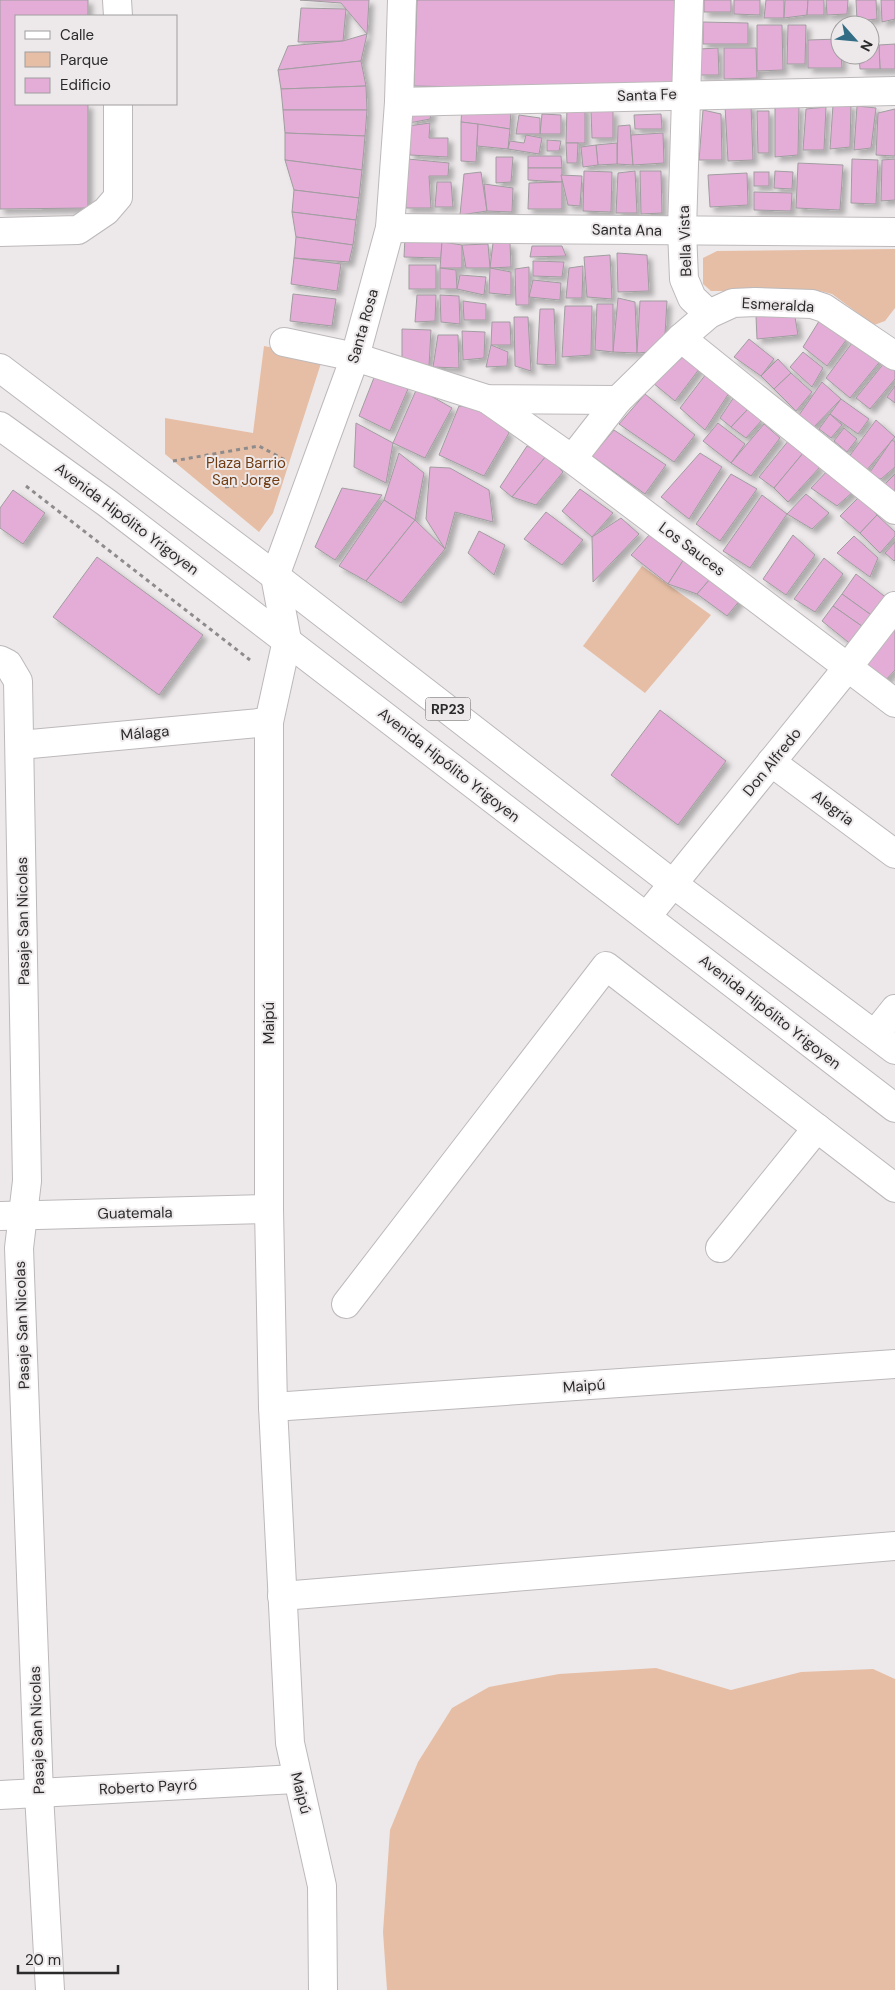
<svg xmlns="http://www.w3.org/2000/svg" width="895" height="1990" viewBox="0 0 895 1990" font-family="'DM Sans',sans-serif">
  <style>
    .green { fill: #e6bea5 }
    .building { fill: #e4add8; stroke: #a09d9f; filter: url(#shadow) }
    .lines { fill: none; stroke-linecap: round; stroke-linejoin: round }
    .minor-casing { stroke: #bdb9ba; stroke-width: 30 }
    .major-casing { stroke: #bdb9ba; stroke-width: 30 }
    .path { stroke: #8e8b8c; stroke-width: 3; stroke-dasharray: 4 4; stroke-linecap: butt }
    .minor { stroke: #fff; stroke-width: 28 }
    .major { stroke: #fff; stroke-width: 28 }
    .labels { text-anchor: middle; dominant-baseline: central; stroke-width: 4; stroke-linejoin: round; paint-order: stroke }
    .shield { fill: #ede9ea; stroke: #666464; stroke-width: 1 }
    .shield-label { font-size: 14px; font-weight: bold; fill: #2c2b2b }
    .street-label { font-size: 15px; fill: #2c2b2b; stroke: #ede9ea }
    .park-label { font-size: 15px; fill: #713c11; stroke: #ede9ea }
  </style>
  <defs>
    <filter id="shadow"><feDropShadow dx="4.5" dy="4.5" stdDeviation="2.5" flood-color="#0004"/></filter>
  </defs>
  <rect width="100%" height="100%" fill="#ede9ea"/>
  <g class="green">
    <path d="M895 249V308L885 321 874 325 832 294 820 291H711L703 284V258L717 251Z"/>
    <path d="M264 346 323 357 273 513 259 532 165 454V418L253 433Z"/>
    <path d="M642 566 711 615 645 693 583 646Z"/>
    <path d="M656 1668 731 1690 801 1672 873 1669 895 1679V1990H387L383 1932 390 1830 418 1762 452 1708 489 1687 559 1674Z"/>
  </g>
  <g class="building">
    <path d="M0 0H88V16H16V104H88V208L0 209Z"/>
    <path d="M300 0H369L367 34 341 3Z"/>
    <path d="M417 0H681L680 91 414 86Z"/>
    <rect x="704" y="0" width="27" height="12"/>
    <path d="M734 0H760V15L734 14Z"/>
    <path d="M766 0H784V18H764Z"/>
    <path d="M785 0H808L807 15 784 18Z"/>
    <path d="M808 0H824V15H807Z"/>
    <path d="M826 0H848L847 14 827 15Z"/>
    <path d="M856 0H876L877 19 857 21Z"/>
    <path d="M881 0H895V19L882 22Z"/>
    <path d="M301 8 346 9 343 41 298 42Z"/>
    <path d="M703 22 748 23V44H703Z"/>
    <path d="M757 25H782L783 70 757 71Z"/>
    <path d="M788 25H806L805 64H787Z"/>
    <path d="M367 34 361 61 278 70 288 46 343 41Z"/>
    <path d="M840 39 842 68H808V40Z"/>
    <path d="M895 44V69H880L879 45Z"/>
    <path d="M870 45H879L880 69H860L859 55H870Z"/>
    <path d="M718 48 719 75H699V49Z"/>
    <path d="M724 48H756L757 78 724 79Z"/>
    <path d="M361 61 366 86 281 89 278 70Z"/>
    <path d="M366 86 367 110H283L281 89Z"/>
    <path d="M851 104 850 147 830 149 833 105Z"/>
    <path d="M751 105 753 160 728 161 725 106Z"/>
    <path d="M585 106V143H566L567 107Z"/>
    <path d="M799 106 798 155 775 157V107Z"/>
    <path d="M857 106 876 108 871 148 854 150Z"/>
    <path d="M462 107 511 109 510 129 461 122Z"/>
    <path d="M826 107 824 150H803L806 109Z"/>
    <path d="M895 109V156L876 155 878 113Z"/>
    <path d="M283 110H367L365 136 285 133Z"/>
    <path d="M410 110H432L430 119 409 123Z"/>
    <path d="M703 110 721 114 722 160H699Z"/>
    <path d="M591 111H613V138H592Z"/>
    <path d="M757 111H769V153H758Z"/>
    <path d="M542 114 561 115V134H540Z"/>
    <path d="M661 114 662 129H635L634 115Z"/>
    <path d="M519 115 540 118V134H516Z"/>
    <path d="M461 122 478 124 476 162 461 161Z"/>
    <path d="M430 123 429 138H448V157L410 155 408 126Z"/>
    <path d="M478 124 510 129 508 149 477 146Z"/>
    <path d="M630 125 633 165 617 164 618 126Z"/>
    <path d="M285 133 365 136 362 170 285 160Z"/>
    <path d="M663 133 664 163 633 165 631 135Z"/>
    <path d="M526 135 542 138 539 154 508 149 510 141 524 143Z"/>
    <path d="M547 140 561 141 559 151H547Z"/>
    <path d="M566 143H578L577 163H567Z"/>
    <path d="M617 143V164L598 165 596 145Z"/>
    <path d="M596 145 598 165 583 167 581 147Z"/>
    <path d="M528 156H561L562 168H528Z"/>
    <path d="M496 157H513L511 182 496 183Z"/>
    <path d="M408 159 449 163 448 176H429L431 208H406Z"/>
    <path d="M852 159 878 160 876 204 851 203Z"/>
    <path d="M895 159V200L881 201 882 160Z"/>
    <path d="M285 160 362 170 359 198 294 190Z"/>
    <path d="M798 163 843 165 840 210 796 208Z"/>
    <path d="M528 168H562V182L528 180Z"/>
    <path d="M584 171 612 172 611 212 583 211Z"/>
    <path d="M635 171 637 213H616L618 173Z"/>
    <path d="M640 171H661L662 213 641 214Z"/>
    <path d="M775 171 793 172 792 189 774 188Z"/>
    <path d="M481 172 487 211 460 215 464 174Z"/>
    <rect x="754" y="172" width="15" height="14"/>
    <path d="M747 173 748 205 710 207 708 175Z"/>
    <path d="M561 175 582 176 580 206 568 205Z"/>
    <path d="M437 182H451L453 207H435Z"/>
    <path d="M562 182V209H528L529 183Z"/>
    <path d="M484 184 513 188 512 212 487 211Z"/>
    <path d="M294 190 359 198 356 220 292 212Z"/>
    <path d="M754 192 792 193 791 211 754 210Z"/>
    <path d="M292 212 356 220 353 245 296 237Z"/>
    <path d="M296 237 353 245 349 262 294 258Z"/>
    <path d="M405 237 442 238 441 258 404 257Z"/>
    <path d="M442 242 462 245V268H440Z"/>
    <path d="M493 243H510L511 267 490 268Z"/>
    <path d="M488 244 490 268H466L462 245Z"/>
    <path d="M532 246H562L566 256 530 257Z"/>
    <path d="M617 253 647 255 649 291 618 292Z"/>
    <path d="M610 255 612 299 587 297 584 257Z"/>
    <path d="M294 258 341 264 337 291 291 284Z"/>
    <path d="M533 261 564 262 562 277 533 276Z"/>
    <rect x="409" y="265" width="27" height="24"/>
    <path d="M583 266 582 298H566L569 268Z"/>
    <path d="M529 267V305H516L515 269Z"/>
    <path d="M440 268 456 270 457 289H440Z"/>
    <path d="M490 268 511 272V295L489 293Z"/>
    <path d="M460 275 486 277 484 295 457 289Z"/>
    <path d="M533 280 561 283 560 300 529 297Z"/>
    <path d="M293 294 336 299 332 326 290 321Z"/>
    <path d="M417 295H436L435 321 415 322Z"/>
    <path d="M440 295 459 296 460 324 441 322Z"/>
    <path d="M618 298 635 302 637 353 613 352Z"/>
    <path d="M463 301 486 304V320H464Z"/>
    <path d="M640 301H667L664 351 637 353Z"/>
    <path d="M597 304H613V352L595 350Z"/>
    <path d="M565 306H592L591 355 562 357Z"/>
    <path d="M540 309H554L556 365 537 364Z"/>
    <path d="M756 316 795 317 798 335 757 339Z"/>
    <path d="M514 317H528L531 371 515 366Z"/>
    <path d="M821 318 847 339 827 366 803 347Z"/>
    <path d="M492 322H510L511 345H491Z"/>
    <path d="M402 329 431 330 429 366 402 357Z"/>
    <path d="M462 331 485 332 484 358 463 360Z"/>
    <path d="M438 335H458L459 368 433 367Z"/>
    <path d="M749 339 774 359 761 376 734 357Z"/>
    <path d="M855 339 882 359 850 398 826 378Z"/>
    <path d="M491 345 508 352 507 366 486 367Z"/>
    <path d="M803 352 823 368 812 387 790 367Z"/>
    <path d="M685 355 700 368 675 401 653 383Z"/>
    <path d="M778 359 791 373 774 389 761 376Z"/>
    <path d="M885 362 895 369V379L870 409 856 398Z"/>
    <path d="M377 370 408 389 390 431 359 416Z"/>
    <path d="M791 373 812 392 796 411 774 389Z"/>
    <path d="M706 374 729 393 705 430 680 408Z"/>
    <path d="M822 382 841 399 813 428 799 415Z"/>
    <path d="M895 386V403L887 397Z"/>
    <path d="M417 388 452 408 425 458 393 443Z"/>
    <path d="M645 394 695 435 674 462 619 424Z"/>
    <path d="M734 397 748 409 731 427 720 418Z"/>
    <path d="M841 399 869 419 858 434 830 414Z"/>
    <path d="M459 406 484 409 509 433 484 476 439 455Z"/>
    <path d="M748 409 762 420 746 438 731 427Z"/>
    <path d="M830 414 842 425 831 438 819 429Z"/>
    <path d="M876 420 895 437 865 472 848 458Z"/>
    <path d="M356 423 393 443 386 483 354 467Z"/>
    <path d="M718 423 745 444 731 463 703 441Z"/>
    <path d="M764 424 780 438 751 476 731 463Z"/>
    <path d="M844 428 857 439 847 452 834 441Z"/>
    <path d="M614 430 666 465 645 494 592 456Z"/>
    <path d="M789 440 804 452 774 488 759 477Z"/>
    <path d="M892 440 895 442V467L881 479 868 475Z"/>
    <path d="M527 446 547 455 512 497 500 487Z"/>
    <path d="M804 452 820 467 788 502 774 488Z"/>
    <path d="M399 453 424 473 415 520 384 500Z"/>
    <path d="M700 453 722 467 689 519 661 497Z"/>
    <path d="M547 455 563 472 536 505 512 497Z"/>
    <path d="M430 467 450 468 489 490 493 522 455 512 445 549 426 519Z"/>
    <path d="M830 468 854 491 837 506 811 488Z"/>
    <path d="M731 474 757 489 720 541 696 524Z"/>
    <path d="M895 474V493L885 484Z"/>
    <path d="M342 488 382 495 335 560 315 547Z"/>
    <path d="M580 489 613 513 592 537 562 511Z"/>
    <path d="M13 490 45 513 23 544 0 528V508Z"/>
    <path d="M806 494 829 513 812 529 787 514Z"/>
    <path d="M762 495 787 514 750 568 723 551Z"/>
    <path d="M859 497 877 515 860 533 840 516Z"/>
    <path d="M384 500 415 520 366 581 339 566Z"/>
    <path d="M546 512 583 540 562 565 524 539Z"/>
    <path d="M877 515 895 532V536L880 553 860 533Z"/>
    <path d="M621 518 639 534 593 582 592 537Z"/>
    <path d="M415 520 445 549 401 603 366 581Z"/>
    <path d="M479 531 505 545 494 575 468 553Z"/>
    <path d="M650 534 686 556 668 584 631 555Z"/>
    <path d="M793 535 815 555 786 595 763 579Z"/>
    <path d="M854 536 878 558 870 577 837 553Z"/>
    <path d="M895 542V560L894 561 885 553Z"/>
    <path d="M686 556 711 578 697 594 668 584Z"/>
    <path d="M97 557 203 635 159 695 53 617Z"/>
    <path d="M824 558 843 574 815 612 794 599Z"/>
    <path d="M856 574 888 599 874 617 842 594Z"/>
    <path d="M711 578 741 599 727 616 697 594Z"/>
    <path d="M842 594 874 617 866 629 833 606Z"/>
    <path d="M833 606 866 629 853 646 822 621Z"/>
    <path d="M893 627 895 629V670L884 682 865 662Z"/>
    <path d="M660 710 726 761 678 825 611 775Z"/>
  </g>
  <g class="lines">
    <g class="minor-casing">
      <g id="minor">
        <path d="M117 0 118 16"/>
        <path d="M689 0 682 230 684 279 692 298 709 314"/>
        <path d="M399 102 895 91"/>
        <path d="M390 228 895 232"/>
        <path d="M0 232 78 230 106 211 118 197V104"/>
        <path d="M284 342 355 357 487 399 618 400 681 338"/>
        <path d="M895 356 824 308 812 304 755 302 733 303 709 314 681 338 895 510"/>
        <path d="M487 399 572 459 895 703"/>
        <path d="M572 459 618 400"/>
        <path d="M0 660 8 664 18 681 27 1181 19 1248 39 1794 50 1990"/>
        <path d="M20 745 269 722"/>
        <path d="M771 762 895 854"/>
        <path d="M647 916 848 667 895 606"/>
        <path d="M875 1034 895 1009"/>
        <path d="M0 1216 269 1209"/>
        <path d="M720 1248 817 1128"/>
        <path d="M346 1304 606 966 895 1188"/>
        <path d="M273 1407 895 1364"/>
        <path d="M282 1596 895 1546"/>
        <path d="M0 1795 296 1779"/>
        <path d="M323 1990 322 1886 290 1743 273 1407 269 1209V722L287 640 275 576 355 357 390 228 399 102 402 0"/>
      </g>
    </g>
    <g class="major-casing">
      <g id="major">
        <path d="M0 368 275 576 672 883 895 1050"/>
        <path d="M0 426 107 503 895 1108"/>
      </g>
    </g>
    <g class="path">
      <path d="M173 461 259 446 285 460"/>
      <path d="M26 486 250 660"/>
      <path d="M225 487 276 482"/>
    </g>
    <use href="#minor" class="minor"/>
    <use href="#major" class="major"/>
  </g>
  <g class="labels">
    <rect class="shield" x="425.5" y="697.5" width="45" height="23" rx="4"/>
    <g class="shield-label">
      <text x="448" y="709">RP23</text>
    </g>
    <g class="street-label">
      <text transform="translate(647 95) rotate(-2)">Santa Fe</text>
      <text transform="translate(627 230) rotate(1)">Santa Ana</text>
      <text transform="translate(685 241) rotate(-92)">Bella Vista</text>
      <text transform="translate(778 305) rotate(3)">Esmeralda</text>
      <text transform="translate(363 326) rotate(-74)">Santa Rosa</text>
      <text transform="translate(127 519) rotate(37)">Avenida Hipólito Yrigoyen</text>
      <text transform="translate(692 549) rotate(37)">Los Sauces</text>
      <text transform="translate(145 733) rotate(-5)">Málaga</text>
      <text transform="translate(772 762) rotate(-51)">Don Alfredo</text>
      <text transform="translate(449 765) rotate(38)">Avenida Hipólito Yrigoyen</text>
      <text transform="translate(833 808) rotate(37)">Alegria</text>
      <text transform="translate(23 921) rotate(-91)">Pasaje San Nicolas</text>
      <text transform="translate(770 1012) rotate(38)">Avenida Hipólito Yrigoyen</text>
      <text transform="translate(269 1023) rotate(-90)">Maipú</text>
      <text transform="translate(135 1213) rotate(-1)">Guatemala</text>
      <text transform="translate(22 1325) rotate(-92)">Pasaje San Nicolas</text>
      <text transform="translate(584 1386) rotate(-4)">Maipú</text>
      <text transform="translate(37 1730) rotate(-92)">Pasaje San Nicolas</text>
      <text transform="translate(148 1787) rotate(-3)">Roberto Payró</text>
      <text transform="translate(301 1793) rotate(76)">Maipú</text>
    </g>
    <g class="park-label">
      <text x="246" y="463">Plaza Barrio<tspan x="246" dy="17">San Jorge</tspan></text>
    </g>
  </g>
  <rect x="15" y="15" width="162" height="90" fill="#ede9ea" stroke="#a09d9e"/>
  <rect x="25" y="31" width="25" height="8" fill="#ffffff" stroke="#a09d9e"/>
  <text x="60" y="40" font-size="15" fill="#2c2b2b">Calle</text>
  <rect x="25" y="52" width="25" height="15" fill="#e6bea5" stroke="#a09d9e"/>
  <text x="60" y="65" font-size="15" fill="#2c2b2b">Parque</text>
  <rect x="25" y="78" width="25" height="15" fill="#e4add8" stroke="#a09d9e"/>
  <text x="60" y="90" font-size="15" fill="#2c2b2b">Edificio</text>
  <g transform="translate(855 40) rotate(117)"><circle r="24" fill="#ede9ea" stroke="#a09d9e"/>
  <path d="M0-4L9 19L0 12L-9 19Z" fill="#326d85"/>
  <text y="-8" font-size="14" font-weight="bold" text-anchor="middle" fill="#2c2b2b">N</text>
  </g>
  <path d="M18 1965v8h100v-8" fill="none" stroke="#2c2b2b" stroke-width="2.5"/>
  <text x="25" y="1965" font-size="15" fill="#2c2b2b" stroke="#ede9ea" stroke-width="4" paint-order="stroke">20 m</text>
</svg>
